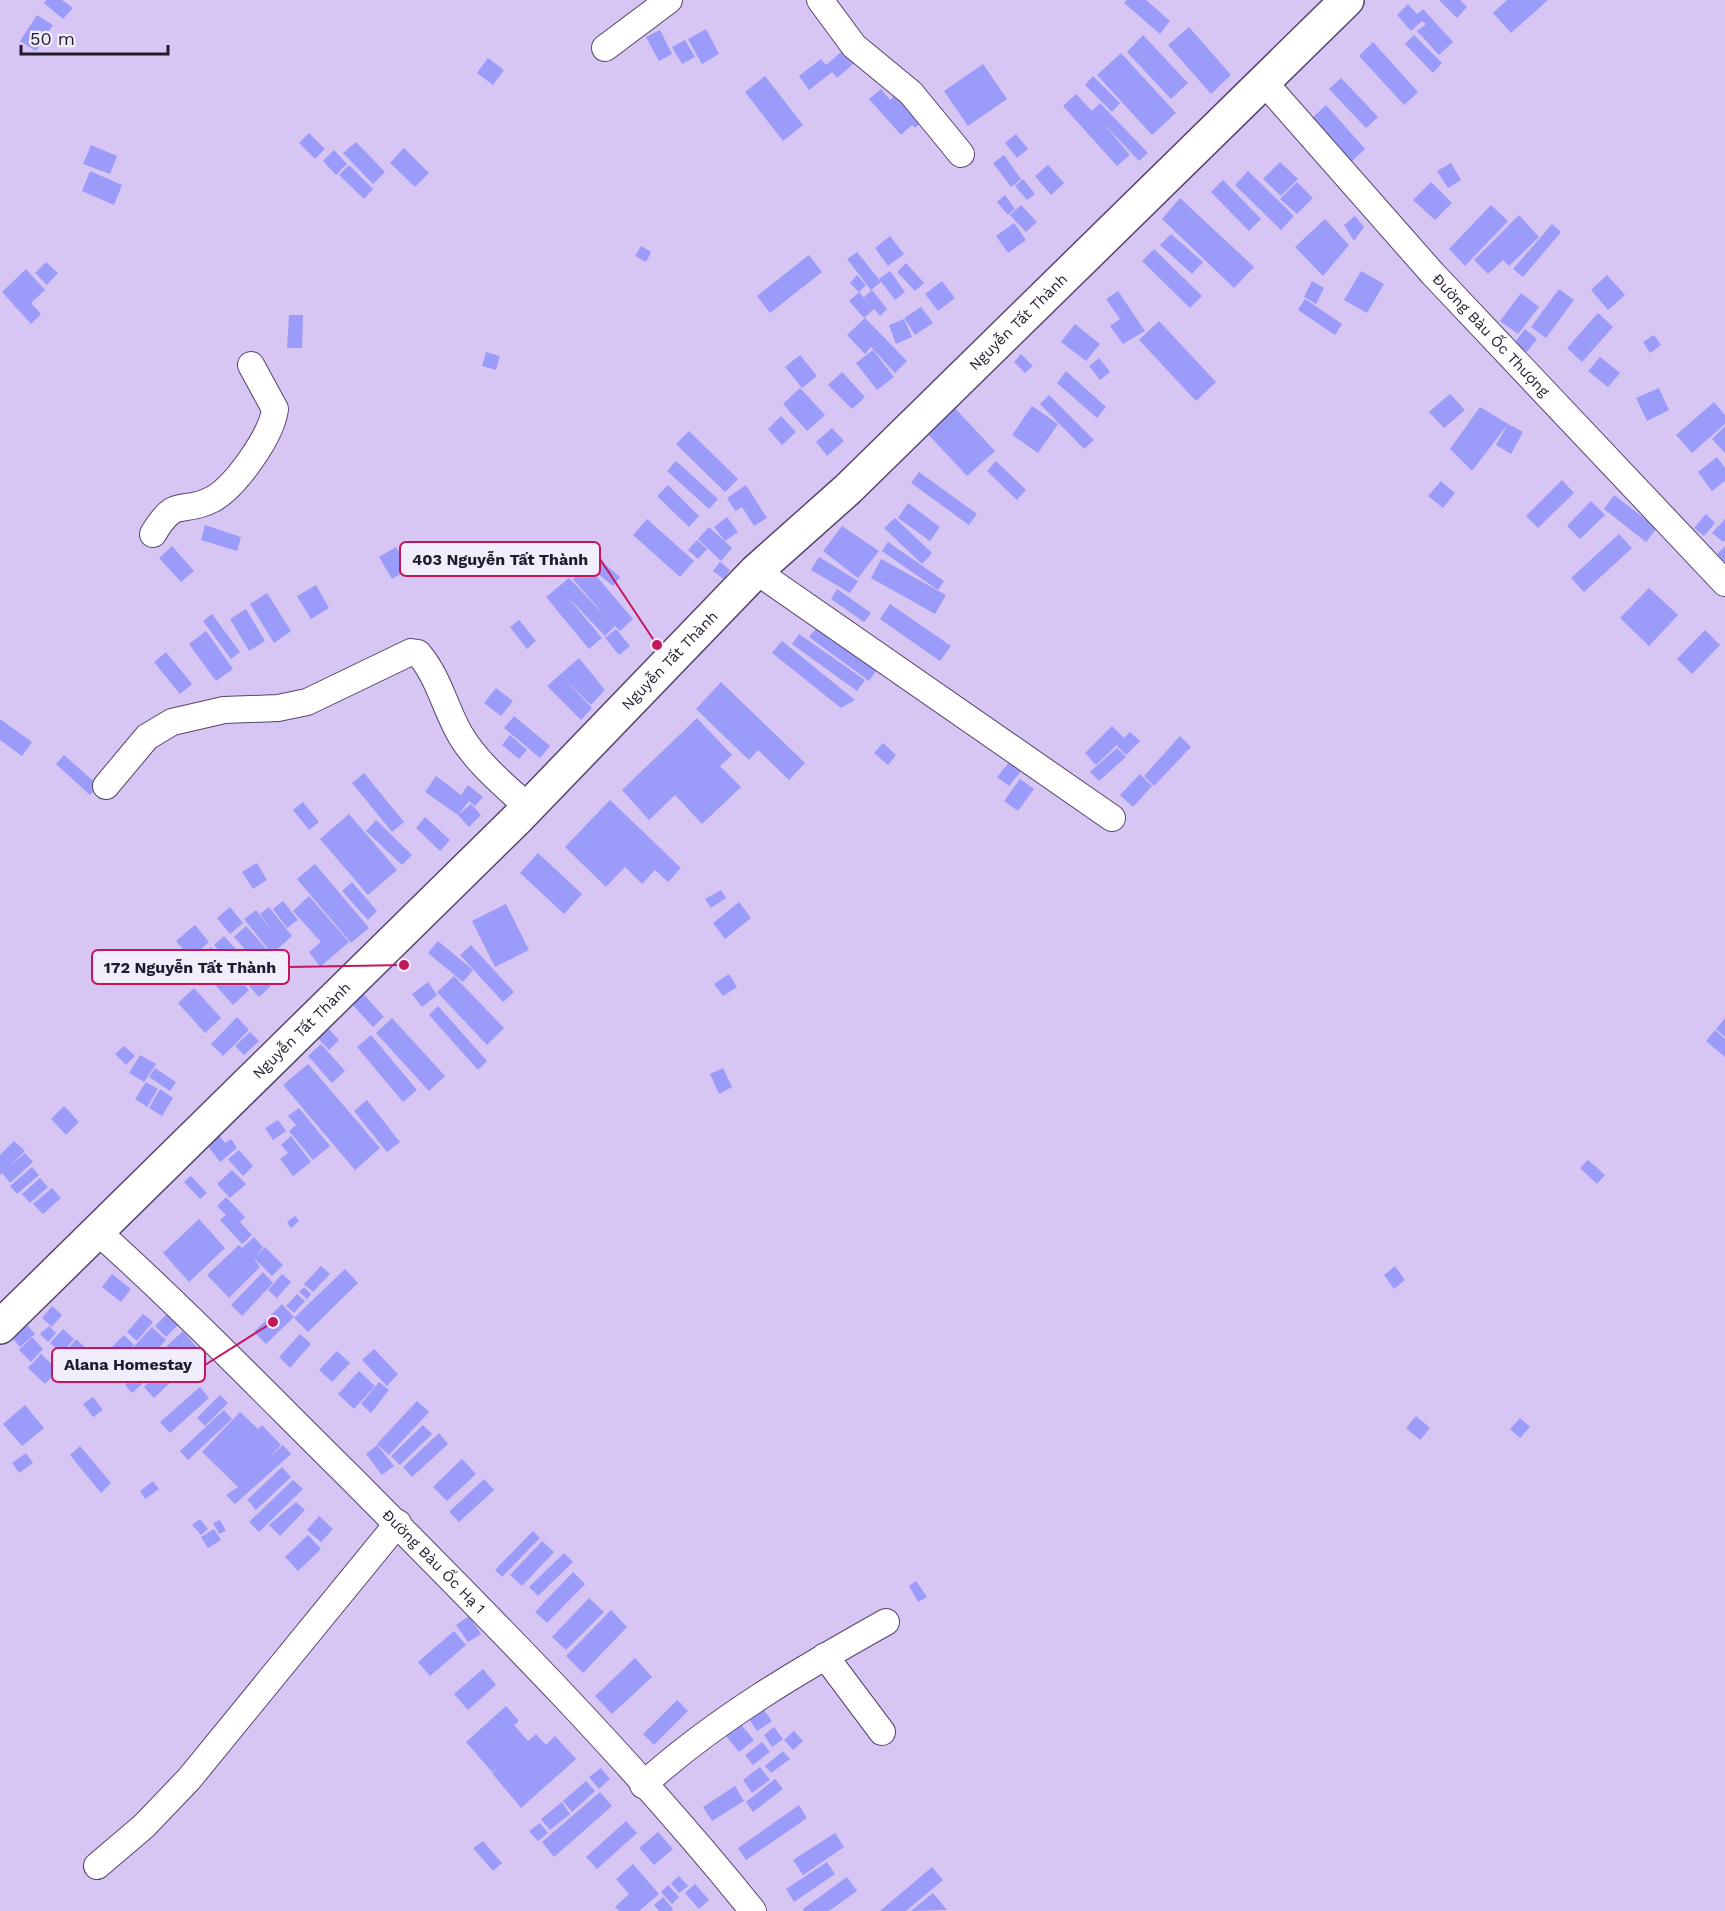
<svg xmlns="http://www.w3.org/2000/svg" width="1725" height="1911" viewBox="0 0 1725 1911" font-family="'Work Sans',sans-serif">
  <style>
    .building { fill: #9b9cf9 }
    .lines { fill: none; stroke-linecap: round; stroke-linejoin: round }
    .minor-casing { stroke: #55456c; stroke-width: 28 }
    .major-casing { stroke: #55456c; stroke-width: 36 }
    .minor { stroke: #fff; stroke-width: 26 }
    .major { stroke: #fff; stroke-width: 33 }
    .labels { text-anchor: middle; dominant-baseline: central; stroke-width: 4.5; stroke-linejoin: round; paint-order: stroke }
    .street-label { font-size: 15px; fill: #221b2c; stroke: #f2edfb }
    .leader { fill: none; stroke: #c2185b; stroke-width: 2 }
    .callout-dot { fill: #c2185b; stroke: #f2edfb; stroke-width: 2 }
    .callout { fill: #f2edfb; stroke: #c2185b; stroke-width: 2 }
    .callout-label { font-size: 16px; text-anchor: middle; font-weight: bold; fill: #221b2c }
  </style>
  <rect width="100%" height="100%" fill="#d7c5f4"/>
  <g class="building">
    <path d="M46 0H62L73 8 63 19 44 3Z"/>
    <path d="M1127 0H1146L1170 21 1160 34 1124 3Z"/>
    <path d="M1439 0H1460L1467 7 1457 18Z"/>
    <path d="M1507 0H1548L1511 33 1493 13Z"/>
    <path d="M1408 4 1417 14 1423 9 1453 42 1439 55 1417 31 1426 24 1422 21 1411 31 1397 15Z"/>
    <path d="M37 15 53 25 36 51 20 41Z"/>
    <path d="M1189 27 1231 75 1211 94 1168 45Z"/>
    <path d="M706 29 719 54 702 64 688 39Z"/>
    <path d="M660 30 672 54 659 61 646 37Z"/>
    <path d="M1143 35 1188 83 1171 99 1127 52Z"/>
    <path d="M1414 35 1442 63 1433 73 1405 44Z"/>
    <path d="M685 40 695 57 682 64 672 47Z"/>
    <path d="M1373 42 1418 92 1404 105 1359 56Z"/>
    <path d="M848 46 859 59 837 78 832 72 809 90 799 76 821 59 826 65Z"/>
    <path d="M1121 53 1176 113 1152 135 1097 75Z"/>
    <path d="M488 58 504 70 493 85 477 73Z"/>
    <path d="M983 64 1007 99 968 126 944 91Z"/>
    <path d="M765 76 803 125 783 141 745 92Z"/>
    <path d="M1093 76 1120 103 1112 112 1085 85Z"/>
    <path d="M1341 78 1378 117 1366 128 1329 89Z"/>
    <path d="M881 89 890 100 900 91 925 120 915 128 912 125 901 135 869 99Z"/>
    <path d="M1076 94 1092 111 1100 103 1148 153 1139 161 1103 123 1130 155 1117 166 1063 106Z"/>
    <path d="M1326 105 1365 149 1351 162 1312 118Z"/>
    <path d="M309 133 325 149 315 159 299 143Z"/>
    <path d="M1016 134 1028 149 1017 158 1005 143Z"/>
    <path d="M356 142 385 172 373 184 343 153Z"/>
    <path d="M91 145 117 156 110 174 83 164Z"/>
    <path d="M404 148 429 173 415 187 390 163Z"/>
    <path d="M334 150 347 164 336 175 323 161Z"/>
    <path d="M1004 155 1021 179 1011 187 993 163Z"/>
    <path d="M1280 162 1298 179 1281 196 1263 179Z"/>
    <path d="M1451 163 1461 180 1448 188 1437 171Z"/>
    <path d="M349 165 373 189 364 199 339 175Z"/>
    <path d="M1048 165 1064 183 1051 195 1035 176Z"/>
    <path d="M90 171 122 185 114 205 82 191Z"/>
    <path d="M1248 171 1294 216 1281 230 1235 185Z"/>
    <path d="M1023 179 1035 194 1027 200 1015 186Z"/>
    <path d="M1223 180 1261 219 1249 231 1211 192Z"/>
    <path d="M1297 182 1313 198 1297 214 1280 199Z"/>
    <path d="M1431 182 1452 203 1435 220 1413 200Z"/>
    <path d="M1005 195 1015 209 1008 215 997 202Z"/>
    <path d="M1180 198 1254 267 1234 288 1162 219Z"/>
    <path d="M1021 205 1037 222 1026 232 1010 215Z"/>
    <path d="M1491 205 1508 221 1465 266 1449 249Z"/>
    <path d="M1519 215 1539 237 1509 266 1503 260 1488 274 1474 260Z"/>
    <path d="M1355 216 1364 227 1354 241 1344 225Z"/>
    <path d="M1325 219 1349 245 1323 276 1295 247Z"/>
    <path d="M1014 223 1026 240 1008 253 996 236Z"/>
    <path d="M1552 224 1561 232 1523 277 1513 269Z"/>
    <path d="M1171 234 1203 262 1192 274 1160 245Z"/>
    <path d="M890 236 904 254 888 266 875 248Z"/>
    <path d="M641 246 651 252 646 262 635 256Z"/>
    <path d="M1154 249 1202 296 1190 308 1142 261Z"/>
    <path d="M857 252 881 282 871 290 847 259Z"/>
    <path d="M809 255 822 272 770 313 757 296Z"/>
    <path d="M46 262 58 273 47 285 35 273Z"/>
    <path d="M906 263 924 283 915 291 897 272Z"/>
    <path d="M26 269 45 290 31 303 41 314 31 324 2 292Z"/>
    <path d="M890 271 905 292 895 300 879 279Z"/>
    <path d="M1361 271 1384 284 1367 313 1344 300Z"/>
    <path d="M857 275 866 285 859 292 850 283Z"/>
    <path d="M1607 275 1625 295 1608 310 1591 290Z"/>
    <path d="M942 281 955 298 938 311 925 294Z"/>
    <path d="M1312 281 1324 288 1316 304 1304 297Z"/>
    <path d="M1559 289 1574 300 1546 338 1531 327Z"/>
    <path d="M872 290 887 309 880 316 874 309 864 318 849 301 859 292 872 307 864 297Z"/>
    <path d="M1118 291 1145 331 1123 344 1110 326 1120 319 1106 299Z"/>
    <path d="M1521 293 1539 307 1518 334 1500 321Z"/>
    <path d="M1305 299 1342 324 1335 335 1298 310Z"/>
    <path d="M921 307 933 323 915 335 904 318Z"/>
    <path d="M1598 313 1613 327 1582 362 1567 348Z"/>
    <path d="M289 315H303L302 348H287Z"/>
    <path d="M865 318 907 361 895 373 871 347 865 354 847 335Z"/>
    <path d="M904 319 912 337 896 344 889 325Z"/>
    <path d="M1159 321 1216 382 1196 401 1139 340Z"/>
    <path d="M1075 324 1100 344 1086 361 1061 342Z"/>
    <path d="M1525 329 1537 339 1527 352 1515 342Z"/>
    <path d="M1654 335 1661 345 1650 353 1643 342Z"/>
    <path d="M873 350 894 377 877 390 856 363Z"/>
    <path d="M486 352 500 356 496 370 482 366Z"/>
    <path d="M1021 354 1033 366 1025 373 1014 362Z"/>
    <path d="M800 355 817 376 802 388 785 367Z"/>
    <path d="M1600 357 1620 373 1608 387 1588 371Z"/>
    <path d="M1099 358 1110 372 1100 380 1089 366Z"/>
    <path d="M1066 371 1106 407 1097 418 1057 383Z"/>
    <path d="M842 372 865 397 852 409 828 385Z"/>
    <path d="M800 388 825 415 807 431 783 404Z"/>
    <path d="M1659 388 1669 410 1647 421 1636 398Z"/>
    <path d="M1450 394 1465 410 1444 428 1429 412Z"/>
    <path d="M1049 395 1094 440 1084 449 1040 404Z"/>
    <path d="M1714 402 1725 415V424L1692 453 1676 435Z"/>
    <path d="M953 406 995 451 967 476 926 432Z"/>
    <path d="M1032 406 1058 424 1038 453 1012 435Z"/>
    <path d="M1480 407 1508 424 1472 471 1450 449Z"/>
    <path d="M781 416 796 432 782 445 768 429Z"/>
    <path d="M1508 424 1523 432 1511 454 1496 445Z"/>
    <path d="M1725 426V453L1712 439Z"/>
    <path d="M832 428 844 441 827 456 816 442Z"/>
    <path d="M689 431 738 479 725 492 676 444Z"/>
    <path d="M1717 457 1725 468V481L1712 491 1698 472Z"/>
    <path d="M676 461 718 499 709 509 667 471Z"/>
    <path d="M996 461 1026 490 1017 500 987 471Z"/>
    <path d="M919 472 977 514 969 525 911 483Z"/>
    <path d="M1562 480 1574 493 1538 528 1526 516Z"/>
    <path d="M1441 481 1455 493 1443 508 1428 496Z"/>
    <path d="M668 485 699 516 689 527 657 496Z"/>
    <path d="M746 485 767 518 754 526 742 507 735 511 727 498Z"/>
    <path d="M1614 495 1657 528 1646 542 1604 509Z"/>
    <path d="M1591 501 1605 515 1580 539 1567 526Z"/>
    <path d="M908 503 940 527 930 541 898 518Z"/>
    <path d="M1706 514 1715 523 1704 536 1694 528Z"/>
    <path d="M727 517 738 532 725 541 714 527Z"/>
    <path d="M895 518 932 553 922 564 884 528Z"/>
    <path d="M647 519 694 561 680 577 633 535Z"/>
    <path d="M1725 519V540L1723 542 1712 533Z"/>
    <path d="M205 525 241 537 237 551 201 540Z"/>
    <path d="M842 526 879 551 858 578 823 551Z"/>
    <path d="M709 527 732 548 721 561 698 539Z"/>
    <path d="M1619 534 1632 548 1584 592 1571 578Z"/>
    <path d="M697 540 707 549 698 559 688 550Z"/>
    <path d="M888 542 944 581 938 590 882 551Z"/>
    <path d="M172 546 194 571 181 582 159 558Z"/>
    <path d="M1725 546V562L1717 554Z"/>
    <path d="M396 547 409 569 392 579 379 557Z"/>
    <path d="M595 556 620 577 613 586 587 565 633 619 620 631 615 626 605 636 566 595 602 638 589 649 546 597 569 578 606 617 573 579Z"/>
    <path d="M819 557 858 581 850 593 811 570Z"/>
    <path d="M881 559 946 595 935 614 871 578Z"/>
    <path d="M720 562 730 570 724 579 713 571Z"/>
    <path d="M316 585 329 608 311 619 297 596Z"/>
    <path d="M1649 588 1678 615 1649 646 1620 618Z"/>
    <path d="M837 589 871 613 864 622 831 599Z"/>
    <path d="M267 593 291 631 274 643 250 604Z"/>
    <path d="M890 604 951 646 940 661 880 619Z"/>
    <path d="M246 609 265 641 249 651 230 619Z"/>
    <path d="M212 614 240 652 231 659 203 621Z"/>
    <path d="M519 620 536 641 527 649 510 627Z"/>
    <path d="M821 622 880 665 869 681 809 637Z"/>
    <path d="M616 629 630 646 619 655 605 638Z"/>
    <path d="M1705 630 1720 645 1692 674 1677 659Z"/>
    <path d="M206 631 233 669 216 681 189 644Z"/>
    <path d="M799 634 865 680 857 691 792 644Z"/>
    <path d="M782 641 855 700 841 708 772 653Z"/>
    <path d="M166 652 192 684 180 694 154 662Z"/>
    <path d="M579 658 605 690 591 705 564 678 592 708 581 720 547 686Z"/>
    <path d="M721 682 805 763 789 780 758 750 749 760 696 709Z"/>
    <path d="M496 688 513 701 501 716 484 703Z"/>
    <path d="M514 716 550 746 540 758 504 728Z"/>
    <path d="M697 718 732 755 720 766 741 787 702 824 675 795 649 820 622 790Z"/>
    <path d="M0 719 32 742 22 756 0 740Z"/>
    <path d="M1112 726 1124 738 1130 732 1140 741 1126 755 1117 746 1121 741 1096 765 1085 753Z"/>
    <path d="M510 735 527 750 519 759 502 745Z"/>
    <path d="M1180 736 1191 747 1154 786 1144 776Z"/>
    <path d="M883 743 896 755 888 765 874 753Z"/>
    <path d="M1117 748 1126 757 1099 781 1090 772Z"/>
    <path d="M64 755 99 786 90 795 56 764Z"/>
    <path d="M1010 761 1021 771 1009 786 997 777Z"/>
    <path d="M364 773 404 822 392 832 352 783Z"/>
    <path d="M1140 774 1152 786 1133 807 1120 795Z"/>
    <path d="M436 776 461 795 468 785 483 797 475 806 469 801 458 815 471 804 481 815 469 827 458 815 425 792Z"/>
    <path d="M1020 779 1034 789 1018 811 1004 801Z"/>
    <path d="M610 800 681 868 668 882 655 870 642 884 625 867 606 887 565 847Z"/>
    <path d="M303 802 319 822 309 830 293 810Z"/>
    <path d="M349 814 397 870 368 895 320 839Z"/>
    <path d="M425 817 450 840 440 851 416 828Z"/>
    <path d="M376 820 412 855 402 865 366 831Z"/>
    <path d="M538 853 582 894 564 914 520 873Z"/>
    <path d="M257 863 267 880 253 889 242 872Z"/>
    <path d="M315 864 369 928 351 943 297 879Z"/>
    <path d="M352 882 377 911 368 920 342 891Z"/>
    <path d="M721 890 726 898 711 908 705 899Z"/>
    <path d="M309 896 349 942 320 967 309 952 321 942 293 911Z"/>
    <path d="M283 901 298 920 287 928 273 909Z"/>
    <path d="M739 902 751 918 725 939 713 923Z"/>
    <path d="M506 904 529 950 495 967 472 921Z"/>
    <path d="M230 907 243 923 230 934 217 918Z"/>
    <path d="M269 907 292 936 272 954 244 919 256 910 280 941 260 914Z"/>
    <path d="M195 925 209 942 191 958 176 941Z"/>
    <path d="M246 926 270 953 258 964 234 937Z"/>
    <path d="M224 936 245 959 235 969 214 945Z"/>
    <path d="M438 941 473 970 463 982 428 953Z"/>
    <path d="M471 945 514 992 503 1002 460 955Z"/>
    <path d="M211 947 249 990 233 1005 194 961Z"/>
    <path d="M247 960 271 986 259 997 235 970Z"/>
    <path d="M729 974 737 987 723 996 714 984Z"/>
    <path d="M454 976 504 1028 487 1045 437 992Z"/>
    <path d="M428 982 437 995 422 1007 412 994Z"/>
    <path d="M194 988 221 1018 205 1033 178 1003Z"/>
    <path d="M360 990 384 1017 373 1027 349 1001Z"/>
    <path d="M438 1006 487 1061 478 1070 429 1015Z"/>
    <path d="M237 1017 249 1030 223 1056 211 1044Z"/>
    <path d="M392 1018 445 1076 429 1091 376 1033Z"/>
    <path d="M1725 1018V1037L1716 1029Z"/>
    <path d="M326 1026 339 1040 329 1050 316 1036Z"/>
    <path d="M1715 1030 1725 1039V1057L1706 1041Z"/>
    <path d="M250 1032 259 1041 244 1055 235 1046Z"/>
    <path d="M371 1035 417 1090 403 1102 357 1047Z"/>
    <path d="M321 1044 345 1071 332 1083 308 1056Z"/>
    <path d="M124 1046 135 1056 126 1065 115 1054Z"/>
    <path d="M140 1055 156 1064 144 1082 129 1073Z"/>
    <path d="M308 1064 380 1148 355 1170 283 1085Z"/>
    <path d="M155 1068 176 1082 170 1091 149 1077Z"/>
    <path d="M723 1068 732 1087 719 1094 710 1074Z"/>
    <path d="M146 1082 158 1089 147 1107 135 1099Z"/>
    <path d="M160 1089 173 1098 162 1116 149 1108Z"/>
    <path d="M367 1100 400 1142 387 1152 354 1111Z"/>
    <path d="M64 1106 79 1122 66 1135 51 1119Z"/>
    <path d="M299 1108 330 1146 313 1160 289 1131 296 1125 288 1116Z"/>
    <path d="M278 1120 286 1131 273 1140 265 1128Z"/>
    <path d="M218 1134 225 1143 231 1139 237 1148 220 1162 206 1144Z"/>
    <path d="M291 1136 311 1162 293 1176 280 1159 288 1153 281 1145Z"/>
    <path d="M14 1141 25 1151 9 1167 25 1153 33 1162 10 1183 2 1173 0 1175V1155Z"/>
    <path d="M239 1150 253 1166 243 1176 228 1159Z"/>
    <path d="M1588 1160 1605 1175 1597 1184 1580 1168Z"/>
    <path d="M32 1167 39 1175 17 1194 10 1186Z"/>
    <path d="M232 1170 246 1184 230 1198 217 1184Z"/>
    <path d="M191 1176 207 1193 200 1199 184 1182Z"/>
    <path d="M40 1178 48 1187 30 1203 22 1194Z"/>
    <path d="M52 1188 61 1198 43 1214 33 1204Z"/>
    <path d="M226 1197 245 1217 240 1222 252 1235 242 1244 220 1220 226 1215 217 1206Z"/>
    <path d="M295 1216 299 1221 291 1228 287 1222Z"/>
    <path d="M199 1219 225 1248 189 1282 163 1253Z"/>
    <path d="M254 1237 263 1247 256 1256 265 1247 283 1265 272 1276 253 1257 260 1267 229 1298 207 1275 239 1245 242 1248Z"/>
    <path d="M321 1266 330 1274 313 1292 304 1284Z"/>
    <path d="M1395 1266 1405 1280 1394 1289 1384 1275Z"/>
    <path d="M345 1269 358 1283 308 1332 294 1318Z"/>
    <path d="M263 1272 273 1283 242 1316 231 1305Z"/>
    <path d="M112 1274 131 1289 121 1302 102 1287Z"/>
    <path d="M282 1274 291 1282 277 1298 268 1290Z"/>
    <path d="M304 1287 311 1294 307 1299 299 1292Z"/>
    <path d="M297 1294 305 1301 294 1313 286 1306Z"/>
    <path d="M282 1304 294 1317 266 1344 254 1332Z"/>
    <path d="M52 1306 62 1315 52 1327 42 1318Z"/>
    <path d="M143 1314 153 1322 137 1341 127 1332Z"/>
    <path d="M167 1314 178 1325 166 1337 155 1326Z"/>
    <path d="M27 1325 35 1334 20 1347 12 1338Z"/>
    <path d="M49 1326 56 1333 48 1342 40 1334Z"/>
    <path d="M152 1327 166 1340 130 1379 116 1366Z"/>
    <path d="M63 1329 74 1339 62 1353 50 1343Z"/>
    <path d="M183 1331 199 1350 189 1359 180 1349 132 1393 125 1385Z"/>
    <path d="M300 1334 311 1344 290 1368 279 1357Z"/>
    <path d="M124 1335 134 1345 116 1362 107 1352Z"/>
    <path d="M32 1337 43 1349 31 1362 19 1350Z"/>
    <path d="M76 1339 89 1351 76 1365 64 1354Z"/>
    <path d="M374 1349 398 1374 387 1386 362 1360Z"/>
    <path d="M337 1351 350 1363 332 1382 319 1370Z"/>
    <path d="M179 1353 190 1364 154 1398 144 1387Z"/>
    <path d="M41 1354 58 1370 45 1384 28 1368Z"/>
    <path d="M359 1371 375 1386 354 1409 338 1394Z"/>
    <path d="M379 1382 389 1390 371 1413 361 1404Z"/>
    <path d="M200 1387 209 1398 170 1433 160 1422Z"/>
    <path d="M220 1395 228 1403 205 1426 197 1418Z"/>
    <path d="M93 1397 103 1410 93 1417 83 1404Z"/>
    <path d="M417 1401 429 1412 389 1455 377 1444Z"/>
    <path d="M25 1405 44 1428 22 1446 3 1424Z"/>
    <path d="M224 1410 232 1419 188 1460 180 1451Z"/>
    <path d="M240 1412 258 1429 262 1425 281 1445 269 1458 283 1445 291 1454 235 1504 226 1495 238 1487 202 1452Z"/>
    <path d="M1416 1416 1430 1428 1420 1440 1406 1428Z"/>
    <path d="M1520 1418 1530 1427 1520 1438 1510 1429Z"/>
    <path d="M423 1425 432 1434 400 1465 391 1456Z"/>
    <path d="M439 1433 448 1444 412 1477 403 1467Z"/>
    <path d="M377 1445 394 1466 382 1475 366 1454Z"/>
    <path d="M80 1446 111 1483 101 1493 70 1455Z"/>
    <path d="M26 1453 33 1463 19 1473 12 1463Z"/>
    <path d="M462 1459 476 1474 447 1501 433 1487Z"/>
    <path d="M282 1467 291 1477 256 1510 247 1500Z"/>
    <path d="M484 1479 494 1490 459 1522 449 1512Z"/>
    <path d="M293 1480 303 1489 259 1532 249 1522Z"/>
    <path d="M153 1481 159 1489 145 1499 140 1491Z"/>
    <path d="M296 1502 305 1510 280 1536 269 1525Z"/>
    <path d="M319 1516 333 1529 321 1542 307 1530Z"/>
    <path d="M200 1519 208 1529 201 1535 192 1525Z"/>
    <path d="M220 1520 226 1531 219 1534 213 1523Z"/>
    <path d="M214 1529 221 1540 208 1548 201 1537Z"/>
    <path d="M533 1531 540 1538 502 1577 495 1570Z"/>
    <path d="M308 1535 321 1549 298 1571 285 1557Z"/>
    <path d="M542 1541 554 1552 522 1586 510 1575Z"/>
    <path d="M564 1553 573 1562 538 1596 529 1587Z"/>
    <path d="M573 1572 585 1584 547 1623 535 1612Z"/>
    <path d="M916 1581 927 1597 918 1602 909 1586Z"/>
    <path d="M589 1598 604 1612 566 1650 552 1637Z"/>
    <path d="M611 1610 627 1627 583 1673 566 1656Z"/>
    <path d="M469 1616 481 1634 468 1642 456 1625Z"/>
    <path d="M454 1631 466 1645 430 1676 418 1662Z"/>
    <path d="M635 1658 652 1677 612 1714 595 1696Z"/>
    <path d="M483 1669 496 1685 468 1710 454 1694Z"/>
    <path d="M677 1700 688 1711 654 1745 643 1734Z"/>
    <path d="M506 1706 519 1721 514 1725 528 1741 536 1734 546 1745 555 1736 576 1759 521 1808 492 1773 504 1763 492 1772 466 1742Z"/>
    <path d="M761 1706 772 1721 757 1731 747 1716Z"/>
    <path d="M732 1714 754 1740 739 1752 718 1726Z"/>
    <path d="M774 1727 783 1739 772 1747 764 1735Z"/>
    <path d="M794 1731 803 1741 793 1750 784 1740Z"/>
    <path d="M762 1742 770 1752 753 1765 745 1755Z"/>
    <path d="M783 1751 790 1759 771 1773 765 1766Z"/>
    <path d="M760 1767 770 1780 752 1793 743 1780Z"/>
    <path d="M601 1768 610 1779 599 1789 589 1777Z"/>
    <path d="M775 1779 783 1789 753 1812 746 1802Z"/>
    <path d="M586 1781 595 1791 572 1812 563 1801Z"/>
    <path d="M735 1786 744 1801 712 1821 703 1807Z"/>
    <path d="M600 1792 612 1806 554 1857 542 1842Z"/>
    <path d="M562 1802 570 1814 550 1830 541 1819Z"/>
    <path d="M799 1805 807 1818 746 1860 738 1848Z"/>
    <path d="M626 1821 637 1833 597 1869 586 1857Z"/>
    <path d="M540 1823 548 1833 538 1841 529 1831Z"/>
    <path d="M658 1832 673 1849 654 1865 639 1848Z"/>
    <path d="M835 1833 844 1847 803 1875 793 1860Z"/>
    <path d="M483 1841 502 1863 493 1871 473 1848Z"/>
    <path d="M827 1862 835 1874 794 1902 786 1889Z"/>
    <path d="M633 1864 659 1894 639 1911H619L615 1907 629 1894 616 1879Z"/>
    <path d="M932 1867 943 1880 906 1911H880Z"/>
    <path d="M679 1876 688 1886 679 1893 671 1883Z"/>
    <path d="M847 1877 857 1891 829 1911H804L803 1909Z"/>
    <path d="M695 1884 709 1900 699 1909 685 1893Z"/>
    <path d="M668 1885 679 1897 672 1904 661 1892Z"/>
    <path d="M933 1893 947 1910 911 1911Z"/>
    <path d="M663 1897 673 1909 671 1911H659L654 1905Z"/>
  </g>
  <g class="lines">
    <g class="minor-casing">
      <g id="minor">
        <path d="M820 0 854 46 911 93 961 154"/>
        <path d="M605 48 669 0"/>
        <path id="s1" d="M1264 82 1433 274 1725 583"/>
        <path d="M153 534C177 494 181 516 213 499 236 486 272 435 275 409L251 365"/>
        <path d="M756 571 1112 818"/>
        <path d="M106 786 147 737 172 722 224 710 278 708 307 702 411 652 418 653C439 677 445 709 461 736 478 764 504 785 528 807"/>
        <path id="s2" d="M97 1231C185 1310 268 1396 352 1479 490 1618 630 1758 753 1911"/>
        <path d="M825 1656 882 1732"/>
        <path d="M643 1785C716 1719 800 1670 886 1622"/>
        <path d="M97 1866 144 1826 189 1779 398 1523"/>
      </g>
    </g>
    <g class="major-casing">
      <g id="major">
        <path id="s3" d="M0 1327 517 819 756 571 848 489 1347 0"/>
      </g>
    </g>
    <use href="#minor" class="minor"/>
    <use href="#major" class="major"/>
  </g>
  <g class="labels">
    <g class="street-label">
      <text stroke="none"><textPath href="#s3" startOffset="1431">Nguyễn Tất Thành</textPath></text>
      <text stroke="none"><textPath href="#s1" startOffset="340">Đường Bàu Ốc Thượng</textPath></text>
      <text stroke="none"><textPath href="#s3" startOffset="945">Nguyễn Tất Thành</textPath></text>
      <text stroke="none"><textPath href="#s3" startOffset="423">Nguyễn Tất Thành</textPath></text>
      <text stroke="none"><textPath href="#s2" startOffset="472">Đường Bàu Ốc Hạ 1</textPath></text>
    </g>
  </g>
  <path class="leader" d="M657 645L600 559M404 965L289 967M273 1322L205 1365"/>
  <g class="callout-dot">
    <circle cx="657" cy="645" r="6"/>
    <circle cx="404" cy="965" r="6"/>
    <circle cx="273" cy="1322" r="6"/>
  </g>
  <g class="callout">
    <rect x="400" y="542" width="200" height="34" rx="6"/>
    <rect x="92" y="950" width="197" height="34" rx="6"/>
    <rect x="52" y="1348" width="153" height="34" rx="6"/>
  </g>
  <g class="callout-label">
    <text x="500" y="565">403 Nguyễn Tất Thành</text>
    <text x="190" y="973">172 Nguyễn Tất Thành</text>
    <text x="128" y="1370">Alana Homestay</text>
  </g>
  <path d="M21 45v9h147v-9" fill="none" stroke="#221b2c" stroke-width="3"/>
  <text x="30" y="45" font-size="18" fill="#221b2c" stroke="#f2edfb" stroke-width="4.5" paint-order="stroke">50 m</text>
</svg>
